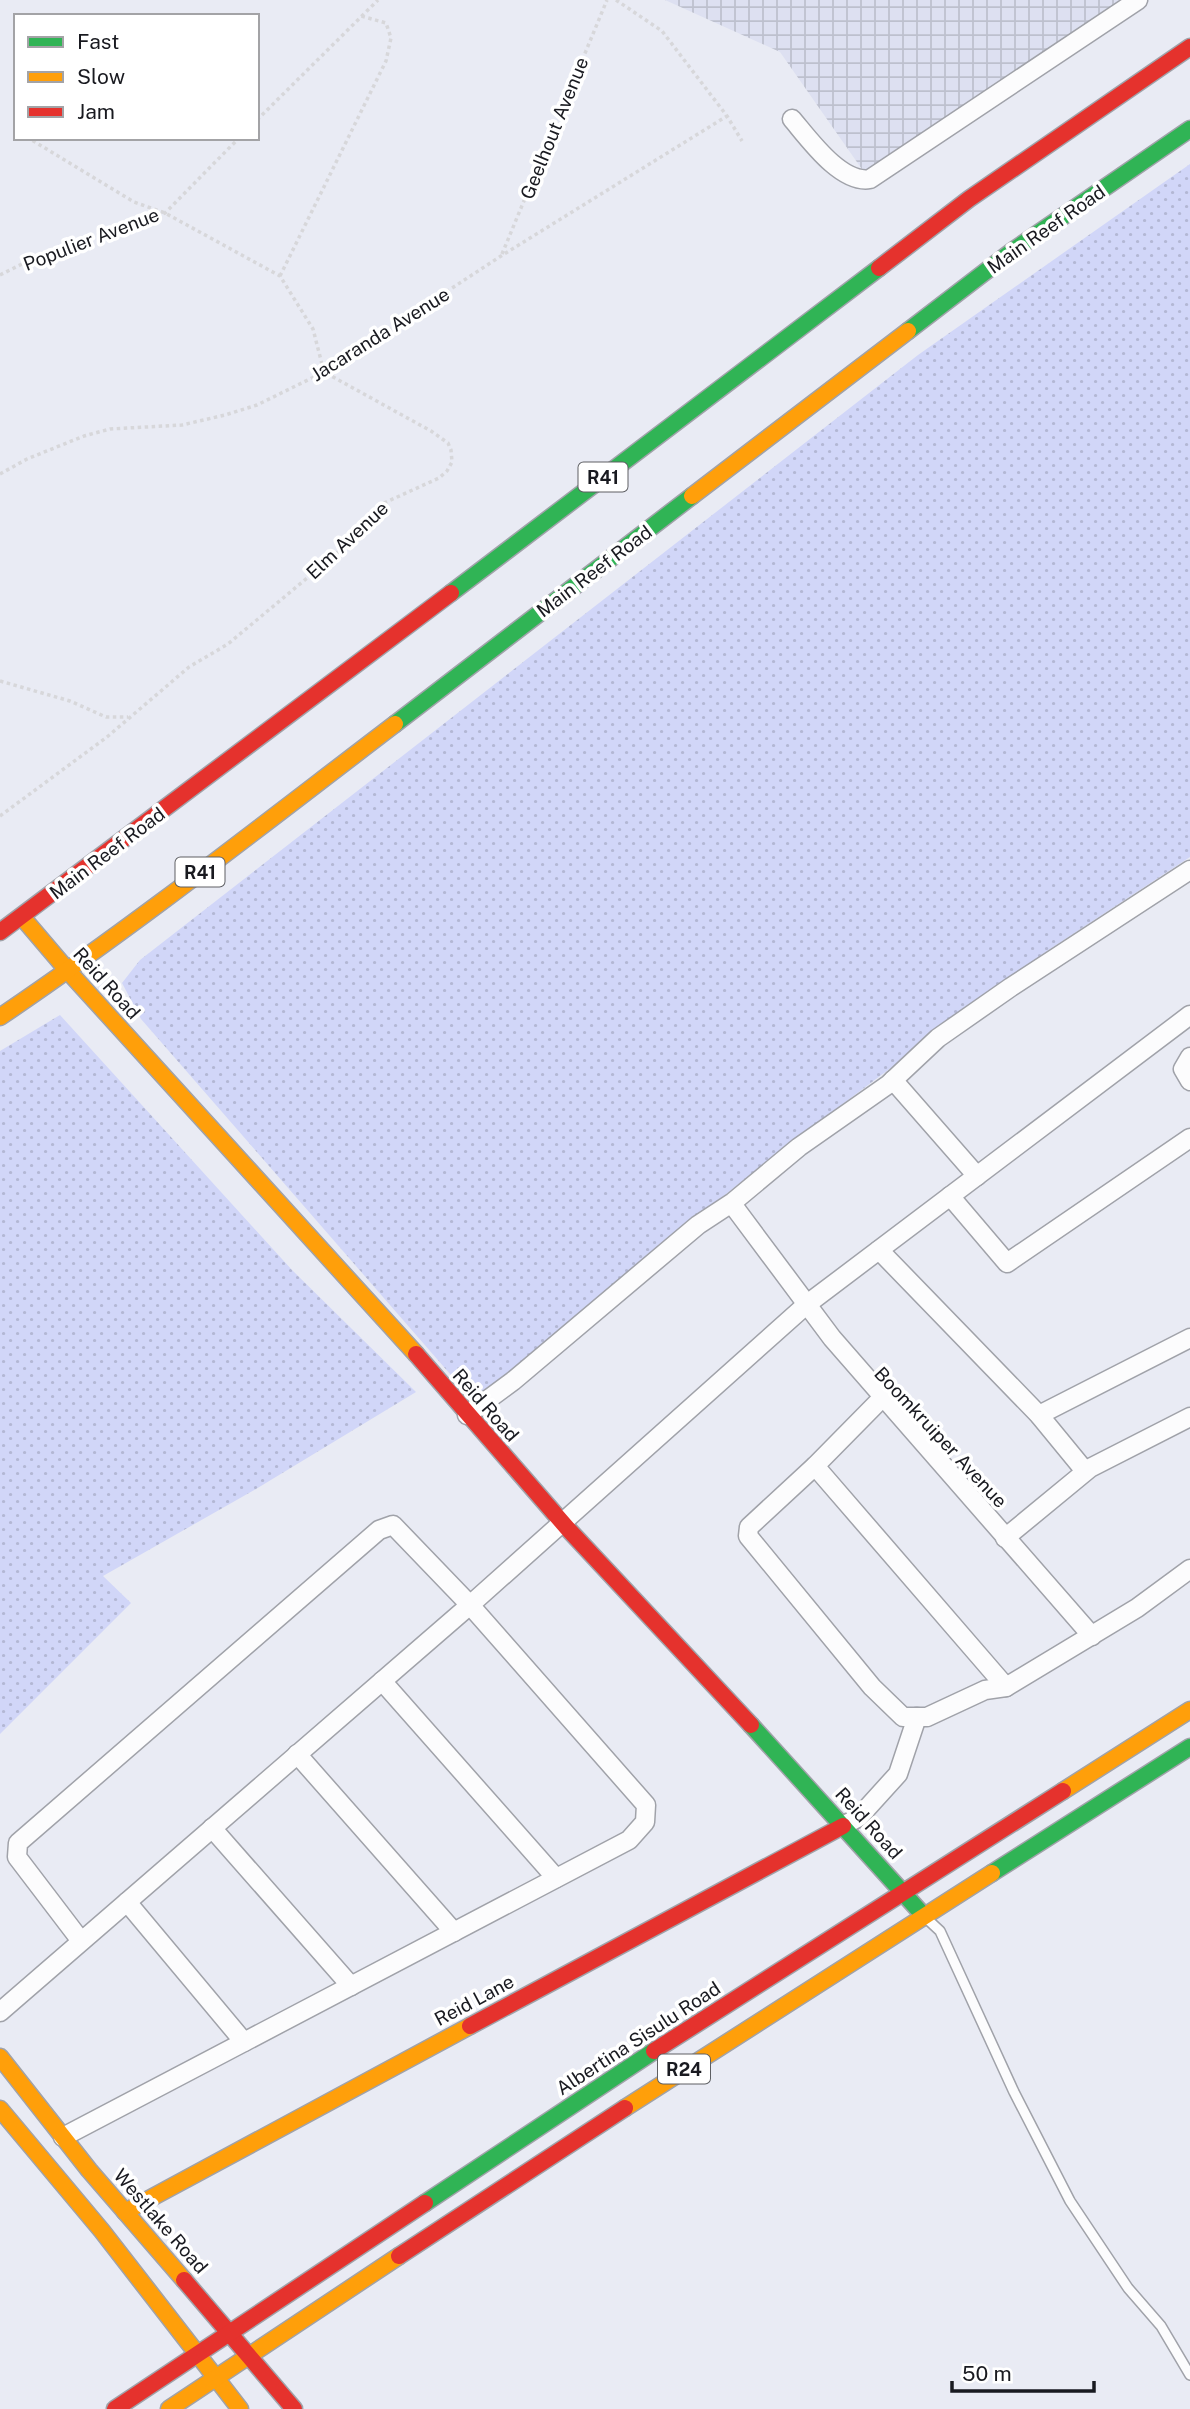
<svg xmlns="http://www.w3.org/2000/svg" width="1190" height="2409" viewBox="0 0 1190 2409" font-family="'Public Sans',sans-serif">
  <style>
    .industrial { fill: url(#industrial-grid) }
    .grass { fill: url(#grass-dots) }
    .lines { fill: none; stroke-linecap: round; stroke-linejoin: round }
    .lane-casing { stroke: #a0a2a9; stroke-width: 12 }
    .street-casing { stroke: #a0a2a9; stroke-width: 21 }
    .fast-casing { stroke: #a0a2a9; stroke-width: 19 }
    .slow-casing { stroke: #a0a2a9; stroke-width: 19 }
    .jam-casing { stroke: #a0a2a9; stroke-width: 19 }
    .path { stroke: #d7d7da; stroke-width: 3.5; stroke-dasharray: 3.5 3.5; stroke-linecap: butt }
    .lane { stroke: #fcfcfd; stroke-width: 9 }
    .street { stroke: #fcfcfd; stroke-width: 18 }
    .fast { stroke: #30b455; stroke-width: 16 }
    .slow { stroke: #ff9f0a; stroke-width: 16 }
    .jam { stroke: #e5322d; stroke-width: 16 }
    .labels { text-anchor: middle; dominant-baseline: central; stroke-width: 7; stroke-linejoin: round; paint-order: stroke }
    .shield { fill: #fff; stroke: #5e5f63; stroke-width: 2 }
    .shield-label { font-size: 18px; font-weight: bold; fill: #191a20 }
    .street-label { font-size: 19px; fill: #191a20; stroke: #fff }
  </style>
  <defs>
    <pattern id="industrial-grid" width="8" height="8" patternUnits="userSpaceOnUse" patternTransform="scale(1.75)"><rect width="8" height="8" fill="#dde0f1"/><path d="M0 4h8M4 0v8" fill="none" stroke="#bdc0ce"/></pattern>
    <pattern id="grass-dots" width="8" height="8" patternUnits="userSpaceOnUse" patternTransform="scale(1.75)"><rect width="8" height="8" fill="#d1d6f8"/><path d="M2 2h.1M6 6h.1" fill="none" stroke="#b3b7d4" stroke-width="1.8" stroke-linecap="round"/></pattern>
  </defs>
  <rect width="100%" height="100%" fill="#e9ebf4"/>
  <path class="industrial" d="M665 0H1143L866 175 780 52Z"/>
  <g class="grass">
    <path d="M1190 164V857L1044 953 772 1157 639 1264 477 1405 141 1019 122 983 140 960 918 355Z"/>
    <path d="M60 1015 292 1270 416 1392 256 1489 103 1576 131 1603 0 1734V1051Z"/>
  </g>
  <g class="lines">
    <g class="lane-casing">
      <path id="lane" d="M926 1918 940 1931 1014 2092 1070 2201 1128 2288 1161 2326 1190 2375"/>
    </g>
    <g class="street-casing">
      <g id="street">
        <path d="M792 119C809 139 841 184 870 179L1138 0"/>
        <path d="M1190 1057 1183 1069 1190 1081"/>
        <path d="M893 1080 977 1176"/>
        <path d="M950 1196 1007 1263 1190 1138"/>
        <path d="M735 1208 832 1338 1092 1636"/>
        <path d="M879 1250 1039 1415 1085 1471"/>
        <path d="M883 1397 815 1466 749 1527 748 1536 872 1687 903 1717H927L985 1690 1006 1687 1137 1608 1190 1569"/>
        <path d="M467 1415 513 1381 698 1225 733 1202 799 1147 889 1084 938 1038 1011 987 1190 870"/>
        <path d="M1039 1415 1190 1338"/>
        <path d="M815 1466 1006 1687"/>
        <path d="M1005 1538 1090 1468 1190 1417"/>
        <path d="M382 1681 556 1878"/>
        <path d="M297 1754 454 1932"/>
        <path d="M843 1826 859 1817 898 1774 917 1717"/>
        <path d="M212 1828 351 1986"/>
        <path d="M127 1902 244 2042"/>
        <path d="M0 2012 470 1605 393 1525 379 1530 18 1843 17 1857 81 1941"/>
        <path d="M63 2137 629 1840 645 1822 646 1805 470 1605 806 1305 1190 1015"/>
      </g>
    </g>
    <g class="fast-casing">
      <g id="fast">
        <path d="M908 331 1011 252 1190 129"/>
        <path d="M451 593 879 268"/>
        <path d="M395 724 692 496"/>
        <path d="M751 1725 924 1916"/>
        <path d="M992 1873 1190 1747"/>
        <path d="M425 2203 654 2051"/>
      </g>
    </g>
    <g class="slow-casing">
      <g id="slow">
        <path d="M692 496 908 331"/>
        <path d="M22 917 68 971 416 1354"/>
        <path d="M0 1017C136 925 265 823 395 724"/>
        <path d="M1063 1791 1190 1710"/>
        <path d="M0 2057 89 2170 184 2280"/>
        <path d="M625 2108 992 1873"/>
        <path d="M0 2109 102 2231 240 2409"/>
        <path d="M125 2212 470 2026"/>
        <path d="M169 2409 399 2256"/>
      </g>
    </g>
    <g class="jam-casing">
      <g id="jam">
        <path d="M879 268 969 199 1190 47"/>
        <path d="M0 932 451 593"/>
        <path d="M416 1354 568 1529 751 1725"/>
        <path d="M470 2026 843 1826"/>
        <path d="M654 2051 1063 1791"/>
        <path d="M399 2256 625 2108"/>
        <path d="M184 2280 294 2409"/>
        <path d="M115 2409 425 2203"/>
      </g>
    </g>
    <g class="path">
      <path d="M616 0 662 31 727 116 742 141"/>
      <path d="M257 120 378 0"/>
      <path d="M502 254 607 0"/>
      <path d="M0 275 44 253 165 213 239 138"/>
      <path d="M280 276 386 61 391 38 386 23 361 16"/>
      <path d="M0 474 27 459 84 436 110 429 182 425 225 415 257 405 324 372 501 256 727 116"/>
      <path d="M0 681 70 701 106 717H128"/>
      <path d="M0 816 107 737 189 667 228 644 343 548 359 526 384 503 439 478 447 471 452 462 451 450 448 443 431 431 324 372 313 329 280 276 165 213 134 202 30 139"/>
    </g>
    <use href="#lane" class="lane"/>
    <use href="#street" class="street"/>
    <use href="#fast" class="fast"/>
    <use href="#slow" class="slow"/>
    <use href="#jam" class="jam"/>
  </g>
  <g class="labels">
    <g class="shield">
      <rect x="578.5" y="462.5" width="49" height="29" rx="5"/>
      <rect x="175.5" y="857.5" width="49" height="29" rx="5"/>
      <rect x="658" y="2054.5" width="52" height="29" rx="5"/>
    </g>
    <g class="shield-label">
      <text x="603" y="477">R41</text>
      <text x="200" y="872">R41</text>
      <text x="684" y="2069">R24</text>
    </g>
    <g class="street-label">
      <text transform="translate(554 128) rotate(-68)">Geelhout Avenue</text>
      <text transform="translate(1046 229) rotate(-35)">Main Reef Road</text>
      <text transform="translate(91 239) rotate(-21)">Populier Avenue</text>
      <text transform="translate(380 334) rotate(-32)">Jacaranda Avenue</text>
      <text transform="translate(347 540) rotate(-43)">Elm Avenue</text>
      <text transform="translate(594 571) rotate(-37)">Main Reef Road</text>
      <text transform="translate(107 853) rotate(-37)">Main Reef Road</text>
      <text transform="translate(107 983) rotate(48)">Reid Road</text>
      <text transform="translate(486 1405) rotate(49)">Reid Road</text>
      <text transform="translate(941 1437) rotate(47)">Boomkruiper Avenue</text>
      <text transform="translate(869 1823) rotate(48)">Reid Road</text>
      <text transform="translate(474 2000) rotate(-28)">Reid Lane</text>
      <text transform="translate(638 2038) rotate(-33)">Albertina Sisulu Road</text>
      <text transform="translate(161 2221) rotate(49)">Westlake Road</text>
    </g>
  </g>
  <rect x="14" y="14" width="245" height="126" fill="#ffffff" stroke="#a3a3a6" stroke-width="2"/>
  <rect x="28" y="37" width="35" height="10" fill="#30b455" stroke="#a3a3a6" stroke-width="2"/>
  <text x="77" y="49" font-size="21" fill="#191a20">Fast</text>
  <rect x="28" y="72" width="35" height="10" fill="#ff9f0a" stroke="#a3a3a6" stroke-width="2"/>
  <text x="77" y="84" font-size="21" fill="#191a20">Slow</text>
  <rect x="28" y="107" width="35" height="10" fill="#e5322d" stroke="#a3a3a6" stroke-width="2"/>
  <text x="77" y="119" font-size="21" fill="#191a20">Jam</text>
  <path d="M952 2381v10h142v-10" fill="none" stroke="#191a20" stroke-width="3.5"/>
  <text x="962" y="2381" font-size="21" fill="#191a20" stroke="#ffffff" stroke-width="5" paint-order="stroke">50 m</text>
</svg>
